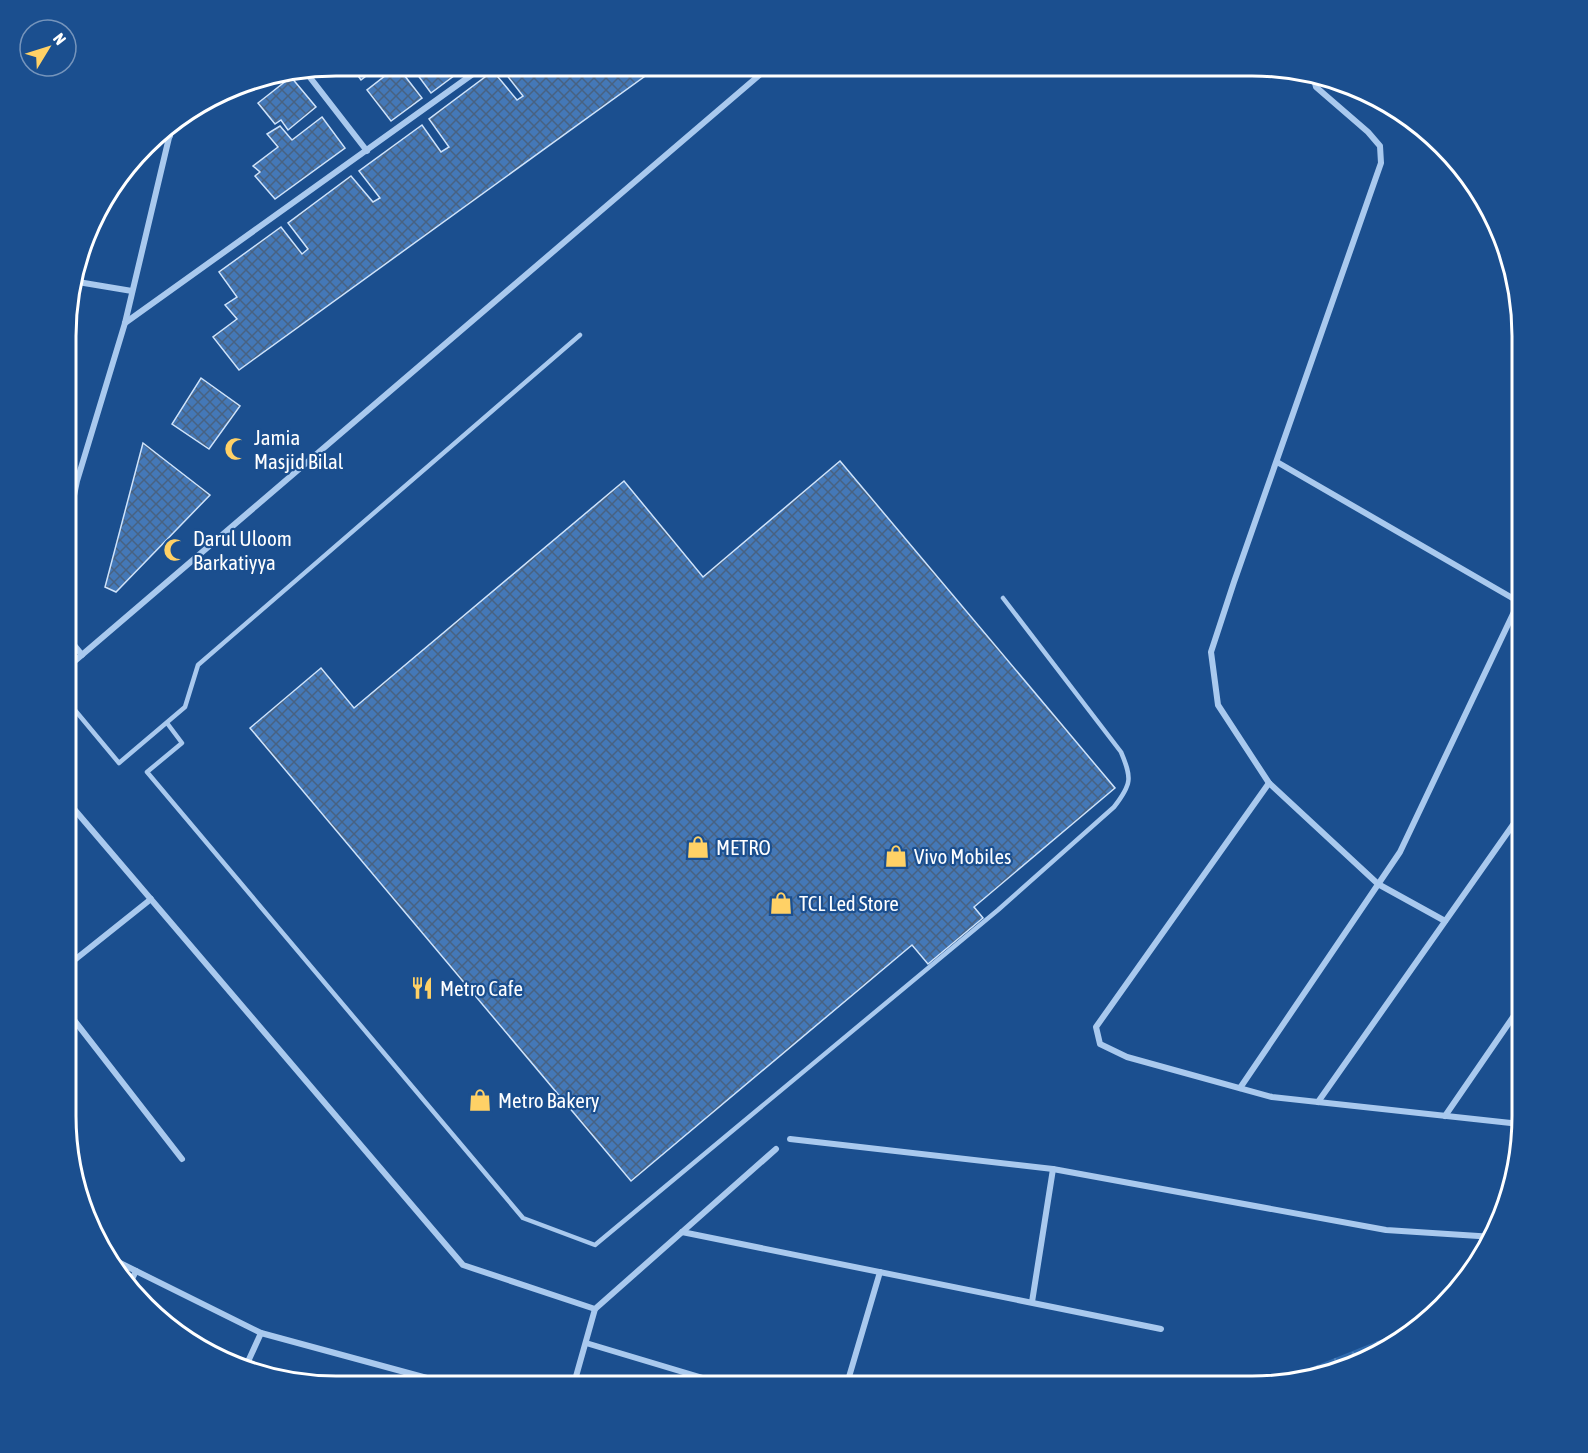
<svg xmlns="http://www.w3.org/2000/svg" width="1588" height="1453" viewBox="0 0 1588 1453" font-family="'Asap Condensed',sans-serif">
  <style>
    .park { fill: url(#park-dots) }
    .building { fill: url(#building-cross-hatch); stroke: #cfe3fa; stroke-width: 1.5 }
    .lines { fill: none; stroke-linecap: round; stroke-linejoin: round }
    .service { stroke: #a9c9ee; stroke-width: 4.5 }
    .minor { stroke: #a9c9ee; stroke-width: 6 }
    .labels { text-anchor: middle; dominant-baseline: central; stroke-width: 4.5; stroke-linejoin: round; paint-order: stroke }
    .poi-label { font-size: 21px; fill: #fff; stroke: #1b4f8f; text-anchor: start }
    .rim { fill: none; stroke: #fff; stroke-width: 3 }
  </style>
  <defs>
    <pattern id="park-dots" width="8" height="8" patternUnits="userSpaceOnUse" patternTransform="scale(1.5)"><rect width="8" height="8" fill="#2e69ad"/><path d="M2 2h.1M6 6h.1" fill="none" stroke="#4d80b9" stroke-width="1.8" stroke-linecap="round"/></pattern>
    <pattern id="building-cross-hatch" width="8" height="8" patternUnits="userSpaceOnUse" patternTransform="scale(1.5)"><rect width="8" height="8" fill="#4478b7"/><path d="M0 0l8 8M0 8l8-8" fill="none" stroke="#486282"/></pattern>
  </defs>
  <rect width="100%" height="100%" fill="#1b4f8f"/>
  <path class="park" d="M1430 1320 1355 1367 1265 1386Z"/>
  <g class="building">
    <path d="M351 66H379L361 80Z"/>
    <path d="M394 66H407L401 71 422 98 391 121 367 90 395 68Z"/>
    <path d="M411 66H461L463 69 431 93Z"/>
    <path d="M505 66H659L239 370 213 337 237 319 225 305 237 297 219 272 281 227 302 254 308 249 288 223 351 176 373 202 380 198 359 171 422 125 441 152 449 147 429 119 493 71 517 100 523 96 502 69Z"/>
    <path d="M291 77 316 107 288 130 281 120 275 124 258 103Z"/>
    <path d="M322 117 345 148 275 199 255 176 260 172 253 166 278 147 267 134 280 126 292 140Z"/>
    <path d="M201 378 240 406 209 449 172 424Z"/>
    <path d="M143 443 210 495 116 592 105 587Z"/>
    <path d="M840 461 1115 788 974 907 983 918 928 964 912 945 631 1181 250 728 321 668 354 708 624 481 703 577Z"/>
  </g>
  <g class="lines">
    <g class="service">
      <path d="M69 703 119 763 185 707 198 665 580 335"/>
      <path d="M167 723 182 743 147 772 523 1218 595 1245 998 910 1114 807C1132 784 1132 778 1121 752L1003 598"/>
    </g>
    <g class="minor">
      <path d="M305 71 367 151"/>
      <path d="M1314 79 1316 87 1368 132 1380 146 1381 163 1234 582 1211 652 1218 705 1269 783 1378 884 1445 921"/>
      <path d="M158 133 170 136"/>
      <path d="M72 281 132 291"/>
      <path d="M125 323 484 66"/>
      <path d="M1277 462 1521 603"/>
      <path d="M70 515 77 481 125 323 172 125"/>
      <path d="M69 639 82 655"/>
      <path d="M69 666 770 66"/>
      <path d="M1269 783 1096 1027 1100 1044 1127 1057 1272 1097 1520 1124"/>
      <path d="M68 802 463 1265 595 1309 776 1149"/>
      <path d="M67 966 151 899"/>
      <path d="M67 1011 182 1159"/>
      <path d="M1240 1088 1400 852 1522 595"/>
      <path d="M1318 1102 1522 812"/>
      <path d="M1445 1116 1522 1004"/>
      <path d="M790 1139 1053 1169 1386 1230 1494 1237"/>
      <path d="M682 1232 1161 1329"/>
      <path d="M110 1258 261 1333 460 1387"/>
      <path d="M128 1287 136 1271"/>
      <path d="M1032 1302 1053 1169"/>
      <path d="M586 1343 733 1387"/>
      <path d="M246 1366 261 1333"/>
      <path d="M1329 1372 1376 1353"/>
      <path d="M573 1387 595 1309"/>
      <path d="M846 1387 880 1272"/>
    </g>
  </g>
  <defs>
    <g id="mosque-bare" transform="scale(1.8)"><path d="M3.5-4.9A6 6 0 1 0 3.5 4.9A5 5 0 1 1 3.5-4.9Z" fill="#ffd166" stroke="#1b4f8f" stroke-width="2.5" paint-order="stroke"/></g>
    <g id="shop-bare" transform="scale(1.8)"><path d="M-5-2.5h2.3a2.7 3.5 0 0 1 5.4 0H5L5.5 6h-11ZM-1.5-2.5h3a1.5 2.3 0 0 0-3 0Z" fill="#ffd166" stroke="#1b4f8f" stroke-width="2.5" paint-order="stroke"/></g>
    <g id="restaurant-bare" transform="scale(1.8)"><path d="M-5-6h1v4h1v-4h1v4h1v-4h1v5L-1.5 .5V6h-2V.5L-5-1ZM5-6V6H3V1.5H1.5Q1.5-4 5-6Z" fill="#ffd166" stroke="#1b4f8f" stroke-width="2.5" paint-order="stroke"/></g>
  </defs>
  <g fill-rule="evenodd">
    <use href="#mosque-bare" x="236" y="449"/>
    <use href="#mosque-bare" x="175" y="550"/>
    <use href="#shop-bare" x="698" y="847"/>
    <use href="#shop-bare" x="896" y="856"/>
    <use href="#shop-bare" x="781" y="903"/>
    <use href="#restaurant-bare" x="422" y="988"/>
    <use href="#shop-bare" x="480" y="1100"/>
  </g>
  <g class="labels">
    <g class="poi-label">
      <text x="254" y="437">Jamia<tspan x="254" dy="24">Masjid Bilal</tspan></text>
      <text x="193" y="538">Darul Uloom<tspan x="193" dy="24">Barkatiyya</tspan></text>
      <text x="716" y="847">METRO</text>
      <text x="914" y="856">Vivo Mobiles</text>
      <text x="799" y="903">TCL Led Store</text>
      <text x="440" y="988">Metro Cafe</text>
      <text x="498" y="1100">Metro Bakery</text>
    </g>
  </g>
  <path d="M0 0H1588V1453H0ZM336 76H1252A260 260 0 0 1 1512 336V1116A260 260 0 0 1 1252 1376H336A260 260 0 0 1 76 1116V336A260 260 0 0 1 336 76Z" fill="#1b4f8f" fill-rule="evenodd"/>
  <path class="rim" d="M336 76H1252A260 260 0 0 1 1512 336V1116A260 260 0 0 1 1252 1376H336A260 260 0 0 1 76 1116V336A260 260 0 0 1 336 76Z"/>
  <g transform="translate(48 48) rotate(52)"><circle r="28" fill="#1b4f8f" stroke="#7695bc" stroke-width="1.5"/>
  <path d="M0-4.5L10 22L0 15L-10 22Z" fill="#ffd166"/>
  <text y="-9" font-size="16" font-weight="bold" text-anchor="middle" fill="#ffffff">N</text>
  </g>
</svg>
